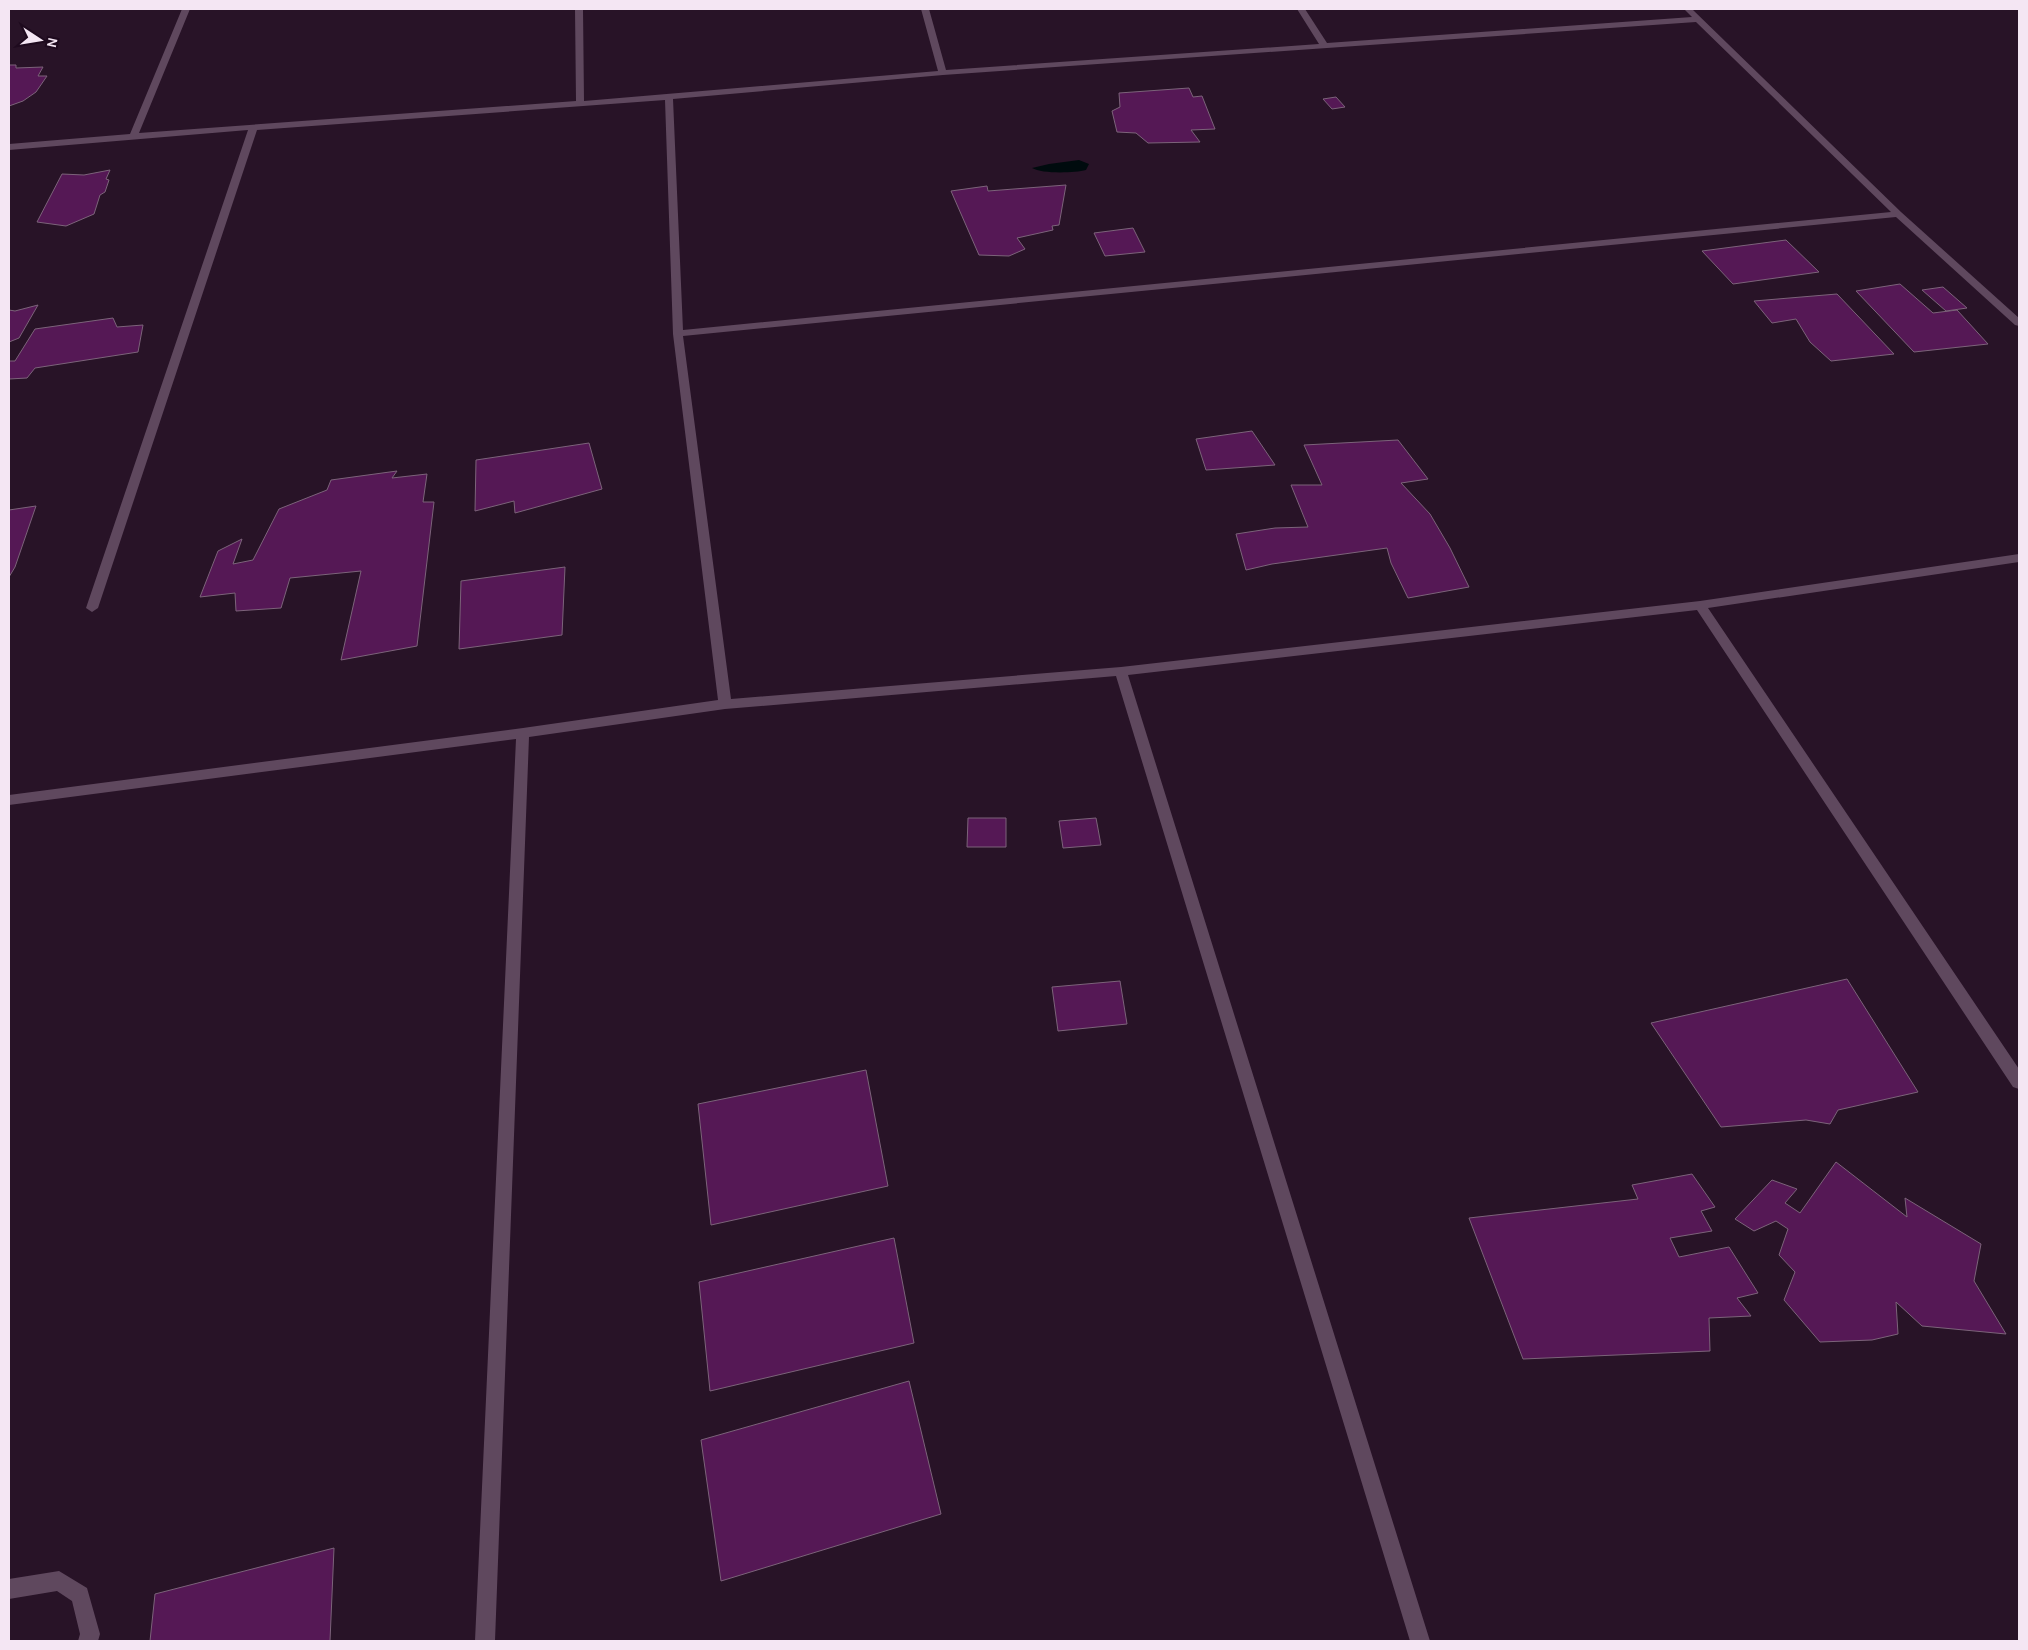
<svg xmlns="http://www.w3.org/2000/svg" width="2028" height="1650" viewBox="0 0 2028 1650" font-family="Karla,sans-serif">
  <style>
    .water { fill: #000b0e }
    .building { fill: #551855; stroke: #7c637a }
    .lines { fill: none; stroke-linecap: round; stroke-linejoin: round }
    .service { fill: #5f485e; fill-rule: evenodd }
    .minor { fill: #5f485e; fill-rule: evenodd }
  </style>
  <rect width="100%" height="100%" fill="#281327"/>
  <path class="water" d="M1079 160 1089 164 1086 170C1074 173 1042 174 1032 168L1049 164Z"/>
  <g class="building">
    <path d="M9 65H16V68L43 67 38 76H47L36 92 23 101 9 106Z"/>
    <path d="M1189 88 1193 97 1202 96 1215 129 1191 130 1200 142 1148 143 1136 133 1117 132 1112 111 1120 107 1119 93Z"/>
    <path d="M1336 97 1345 107 1332 109 1323 99Z"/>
    <path d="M110 170 106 179 109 180 105 192 100 195 94 214 66 226 37 222 62 174 84 175Z"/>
    <path d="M1066 185 1059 225 1052 226 1053 230 1017 238 1025 249 1009 256 979 255 951 191 987 186 988 191Z"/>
    <path d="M1133 228 1145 252 1105 256 1094 233Z"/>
    <path d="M1786 240 1819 272 1733 284 1702 251Z"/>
    <path d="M1900 284 1933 313 1957 310 1988 344 1914 352 1856 291Z"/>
    <path d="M1943 287 1967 308 1946 311 1922 290Z"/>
    <path d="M1837 294 1894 354 1831 361 1810 342 1796 319 1772 323 1754 301Z"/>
    <path d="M38 305 19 338 9 342V310L15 311Z"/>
    <path d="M113 318 117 327 143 325 138 352 35 368 27 378 9 379V361H15L35 329Z"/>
    <path d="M1252 431 1275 465 1206 470 1196 439Z"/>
    <path d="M1398 440 1428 479 1401 483 1430 514 1450 548 1469 587 1408 598 1391 563 1387 548 1272 564 1246 570 1236 534 1275 528 1308 527 1291 485H1322L1304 445Z"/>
    <path d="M589 443 602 489 515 513 514 501 475 511 476 460Z"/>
    <path d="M397 471 392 478 427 474 423 502H434L417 646 341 660 361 571 290 578 281 608 236 611 235 593 200 597 218 551 242 539 233 564 253 560 279 509 327 490 331 480Z"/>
    <path d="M36 506 15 567 9 577V510Z"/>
    <path d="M565 567 562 635 459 649 461 581Z"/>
    <path d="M968 818H1006V847H967Z"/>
    <path d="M1096 818 1101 845 1063 848 1059 821Z"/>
    <path d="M1847 979 1918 1092 1838 1110 1830 1124 1806 1120 1721 1127 1651 1023Z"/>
    <path d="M1120 981 1127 1024 1058 1031 1052 987Z"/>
    <path d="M866 1070 888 1186 711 1225 698 1104Z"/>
    <path d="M1836 1162 1907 1217 1905 1198 1981 1244 1974 1281 2006 1334 1922 1326 1896 1302 1898 1334 1872 1340 1820 1342 1784 1300 1795 1272 1779 1255 1788 1229 1776 1221 1754 1231 1735 1219 1772 1180 1797 1189 1785 1203 1800 1213Z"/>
    <path d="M1692 1174 1715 1207 1701 1211 1712 1231 1670 1238 1679 1257 1729 1247 1758 1293 1737 1298 1751 1316 1709 1318 1710 1351 1523 1359 1469 1218 1638 1199 1632 1185Z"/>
    <path d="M894 1238 914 1343 710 1391 699 1282Z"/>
    <path d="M909 1381 941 1514 721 1581 701 1440Z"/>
    <path d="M334 1548 330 1641H150L155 1594Z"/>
  </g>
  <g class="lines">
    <path class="service" d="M59 1571 87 1588 100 1634 98 1641H78L80 1634 72 1601 57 1591 9 1599V1579Z"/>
    <path class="minor" d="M182 9H190L139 133 576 101 575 9H583L584 101 938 71 921 9H929L946 70 1319 44 1297 9H1305L1327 43 1692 17 1684 9H1692L1901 212 2019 318V326L2015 325 1896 217 683 336 731 699 1121 667 1700 601 2019 554V562L1708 608 2019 1069V1089L2013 1087 1697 610 1128 675 1430 1641H1410L1116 676 725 709 529 737 495 1641H475L516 739 9 805V795L523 728 718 700 673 334 665 100 257 130 98 608 92 612 86 608 248 130 9 150V144L130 134ZM1696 22 1891 212 683 330 673 99 943 75Z"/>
  </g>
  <rect width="2028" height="1650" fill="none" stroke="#f4e6f3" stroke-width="20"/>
  <g transform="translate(40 40) rotate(102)" stroke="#1e0a1e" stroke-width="4" paint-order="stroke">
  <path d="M0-4L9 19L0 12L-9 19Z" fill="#f4e6f3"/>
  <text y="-8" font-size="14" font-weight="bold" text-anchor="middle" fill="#f4e6f3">N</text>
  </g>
</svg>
